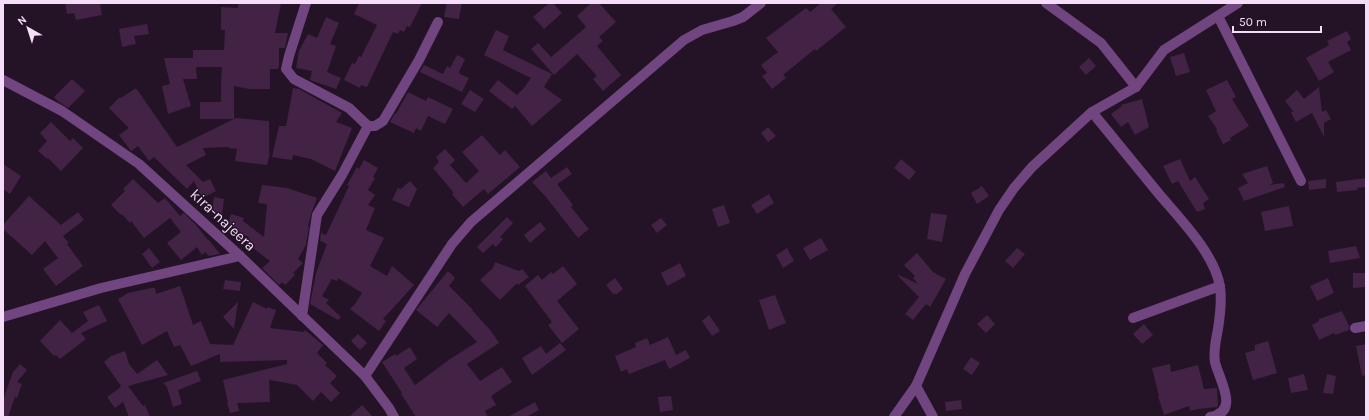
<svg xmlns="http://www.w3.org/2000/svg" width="1369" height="420" viewBox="0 0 1369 420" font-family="Karla,sans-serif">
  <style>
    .building { fill: #422245 }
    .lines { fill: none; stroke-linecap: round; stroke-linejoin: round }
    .minor { stroke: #71457f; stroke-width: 10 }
    .labels { text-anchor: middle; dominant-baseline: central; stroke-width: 3; stroke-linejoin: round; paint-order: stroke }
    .street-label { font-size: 15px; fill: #f5ddfa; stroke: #241326 }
  </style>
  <rect width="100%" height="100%" fill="#241326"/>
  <g class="building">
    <path d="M65 3H100L102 15 76 20 74 13 67 14Z"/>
    <path d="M238 3H281L275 33H288L285 48H279V65L278 69H270V89H249L234 86V119L236 118 269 121V153H270L267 165 235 161 237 149 229 148V147L203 148 206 155 186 165 203 182 210 179 216 191 202 198 194 181 187 189 154 157 149 161 138 146 131 151 119 135 129 128 109 108 120 97 121 98 136 88 177 147 234 119H200V102H221V82L222 67H196L197 79H183L191 106 168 114 162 86 170 84 164 58H193V50H224L225 30H221V7L238 8Z"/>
    <path d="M359 3H422L410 27 407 26 404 32 400 30 398 34 393 32 367 87 361 85 360 88 344 80 352 63 355 64 359 56 361 57 377 25 354 14Z"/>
    <path d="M447 3H462L459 19 444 17Z"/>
    <path d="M549 3H553L562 13 544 29 533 17Z"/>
    <path d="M591 3H599L616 22 599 37 603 41 597 46 621 75 603 91 593 79 597 76 577 54 554 75 531 49 538 43 551 57 586 27 577 16Z"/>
    <path d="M821 3H838L831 9 846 27 816 51 815 49 783 75 786 78 772 89 762 76 767 73 761 65 778 52 766 38 806 8 810 12Z"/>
    <path d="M326 17 339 23 330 44 336 46 327 72 341 78 336 89 310 80 312 71 296 68 299 51 308 34 317 38Z"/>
    <path d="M147 24 149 34 134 36 136 44 122 47 119 29Z"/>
    <path d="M496 30 509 36 503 50 552 74 544 87 562 100 532 126 515 106 512 109 489 91 498 80 517 95 524 88 531 78 484 55Z"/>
    <path d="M1347 31 1351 39 1347 42 1351 50 1328 62 1334 72 1319 81 1306 58 1329 45 1327 41Z"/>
    <path d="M1184 53 1190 72 1176 76 1170 57Z"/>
    <path d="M457 55 465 59 459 72 460 74 469 78 462 92 420 72 424 65 443 74 447 66 450 68Z"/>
    <path d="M1089 58 1096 66 1086 75 1079 67Z"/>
    <path d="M72 79 85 91 68 108 59 102 54 97Z"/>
    <path d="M1227 80 1236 97 1232 99 1249 126 1230 138 1231 140 1223 144 1216 130 1217 129 1208 116 1216 111 1206 90Z"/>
    <path d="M1319 87 1322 112 1326 110 1331 119 1324 123V137L1312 113 1296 122 1291 113 1293 111 1285 101 1297 90 1304 99Z"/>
    <path d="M293 88 299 89 342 113 336 122 352 128 335 171 311 159 293 155 292 160 272 157 279 126H286Z"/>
    <path d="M470 90 484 99 475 112 461 104Z"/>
    <path d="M408 92 426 101 428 97 453 109 445 124 428 116 421 131 416 128 414 133 390 122 395 113 396 114Z"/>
    <path d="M1142 99 1149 127 1135 135 1128 122 1121 127 1111 114 1122 106 1121 105Z"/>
    <path d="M51 122 70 141 73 138 83 148 61 171 48 158 47 159 38 151 47 141 40 133Z"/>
    <path d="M768 127 776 136 768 142 761 133Z"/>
    <path d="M482 135 500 155 505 150 520 167 488 194 484 189 463 207 452 194 454 193 433 168 439 162 436 157 445 149 455 160 450 165 466 183 479 171 462 152Z"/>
    <path d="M901 159 916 172 909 180 894 168Z"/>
    <path d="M1180 159 1190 181 1195 177 1209 199 1203 203 1205 209 1197 212 1178 181 1172 184 1163 166Z"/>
    <path d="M364 160 378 168 373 177 375 178 368 190 375 195 368 205 375 208 366 230 384 238 370 266 387 276 392 266 414 285 383 319 386 321 379 331 350 309 355 304 362 293 338 278 337 281 332 279 322 296 329 300 326 303 341 317 338 320 310 304 316 273 327 244 320 241 321 233 326 235 349 186 347 185 357 167 359 169Z"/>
    <path d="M3 164 21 176 10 194 3 189Z"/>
    <path d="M1267 166 1273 183 1269 185 1284 183 1285 187 1244 201 1238 188 1248 183 1242 174Z"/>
    <path d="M567 167 572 174 557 184 573 205 571 207 589 229 578 238 546 197 532 182 546 171 551 178Z"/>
    <path d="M1366 178V187L1357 188V190L1337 192 1336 182Z"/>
    <path d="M133 179 158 203 165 198 180 216 184 213 195 224 208 240V239L220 254 209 256 205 252 202 255 197 247 181 260 167 243 181 232 170 218 144 238 131 221 130 223 122 214 121 215 111 205 125 191 123 189Z"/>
    <path d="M1326 179V188L1309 190 1308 181Z"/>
    <path d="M410 181 417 189 409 207 392 200 398 188 401 189Z"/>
    <path d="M262 185 287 188 317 198 311 214 308 226 309 227 306 245 298 259 303 263 293 273 295 275 285 285 282 282 279 285 262 268 270 261 245 242 249 237 226 229 231 214 244 218 243 221 264 237 267 204 258 203Z"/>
    <path d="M982 186 989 196 977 204 971 193Z"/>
    <path d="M769 194 774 203 757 214 751 205Z"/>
    <path d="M29 196 61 225 78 212 84 220 63 236 69 243 67 244 83 266 56 286 43 269 58 258 45 241 32 255 3 229V225Z"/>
    <path d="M214 197 224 199 222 215 212 213Z"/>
    <path d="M724 205 730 223 718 227 712 209Z"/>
    <path d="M1289 206 1293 226 1265 231 1261 212Z"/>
    <path d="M931 213 947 215 942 242 927 239Z"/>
    <path d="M507 217 513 223 500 237 503 239 496 247 493 244 483 253 477 247Z"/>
    <path d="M661 218 667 225 657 233 651 225Z"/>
    <path d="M540 222 546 229 530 243 524 235Z"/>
    <path d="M821 238 828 250 810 260 803 248Z"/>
    <path d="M1356 246 1360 258 1330 263 1328 251Z"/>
    <path d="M149 248 160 262 152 268 142 254Z"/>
    <path d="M787 248 794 261 783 268 776 255Z"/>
    <path d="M1017 248 1025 254 1013 268 1005 261Z"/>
    <path d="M917 253 933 272 946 279 930 307 926 304 913 320 905 314 919 297 898 276 899 275 918 284 913 278 915 276 904 265Z"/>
    <path d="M495 262 519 271 522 269 529 277 518 285 517 283 500 300 480 280 493 268Z"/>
    <path d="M680 263 686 276 667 286 661 273Z"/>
    <path d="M563 266 577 284 557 301 579 329 562 343 548 325 552 322 525 286 538 275 542 280 551 272 553 274Z"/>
    <path d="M448 271 455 278 449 286 473 310H472L491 331 499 343 467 364 480 381 502 367 512 382 491 396 496 405 485 411 488 417H416L401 394 402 393 382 362 395 354 396 356 410 347 417 359 404 368 415 385 450 359 477 342 449 313 437 327 416 310Z"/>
    <path d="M1353 273H1366V287L1353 288Z"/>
    <path d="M615 278 623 289 617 294H613L606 285Z"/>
    <path d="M1328 278 1334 293 1317 301 1310 286Z"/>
    <path d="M225 280 241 282 240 291 223 289Z"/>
    <path d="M180 286 193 325 201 321 210 344 233 345 253 302 267 309V307L276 310 270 328 304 332 305 330 323 345 317 353 327 363 325 365 337 376 330 383 340 393 331 402 321 392 313 401 297 385 269 380 270 402 237 403 239 411 230 413 227 403H229H228L223 380 287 364V360L220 362V354L191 366 180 345 174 347 167 331 142 345 118 299 128 293 151 288H155L156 294Z"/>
    <path d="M775 295 786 323 769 330 759 300Z"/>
    <path d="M238 302 234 329 223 317Z"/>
    <path d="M99 305 107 321 81 333 86 339 60 359 56 355 54 356 40 341 60 320 72 333 88 321 83 312Z"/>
    <path d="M1342 311 1349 326V330L1335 335 1334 333 1319 340 1312 325 1319 321V319Z"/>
    <path d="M709 315 720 331 712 336 702 321Z"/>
    <path d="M987 315 995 324 986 333 977 324Z"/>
    <path d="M1144 324 1153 335 1142 344 1133 334Z"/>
    <path d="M358 334 367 343 360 350 351 341Z"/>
    <path d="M668 337 676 355 686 350 690 358 669 369 665 360 629 374 627 369 621 372 615 356 636 347 635 343 647 338 650 345Z"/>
    <path d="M1268 341 1277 373 1253 380 1245 353 1255 350V345Z"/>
    <path d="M560 343 566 350 532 375 522 358 541 346 546 354Z"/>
    <path d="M1366 344V375L1362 376 1356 346Z"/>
    <path d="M125 351 129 364 137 374 157 360 168 375 128 386 143 406 145 405 150 417H129L123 402 115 408 107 397 121 387 119 388 121 386 104 362 111 356Z"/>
    <path d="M971 357 980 363 972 375 963 369Z"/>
    <path d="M20 364 27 370 17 382 22 384 17 398 15 397 8 417H3V400L13 372Z"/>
    <path d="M1170 364 1171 372 1198 365 1204 389 1217 388 1218 406 1217 407 1198 409 1190 411 1189 406 1164 415 1158 396H1159L1152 368Z"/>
    <path d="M197 371 201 381 178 390 182 404 173 407 167 387 163 383Z"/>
    <path d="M1304 374 1308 390 1291 393 1288 378Z"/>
    <path d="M1327 374 1336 376 1333 394 1323 393Z"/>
    <path d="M671 396 673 410 660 412 658 397Z"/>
    <path d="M961 400 962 409 946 411 945 402Z"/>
    <path d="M535 402 539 410 526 417H508Z"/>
    <path d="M362 405 373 417H349Z"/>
  </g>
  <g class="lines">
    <g class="minor">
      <path d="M1046 3 1101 43 1136 87"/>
      <path d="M1218 16 1301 181"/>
      <path d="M3 80 62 111 139 164 240 256 365 376 389 408 394 417"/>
      <path d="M1092 112C1114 139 1137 167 1159 194 1180 219 1215 254 1220 287 1222 300 1220 316 1218 329 1216 340 1213 351 1215 362 1219 380 1241 412 1210 417"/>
      <path d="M368 126H375L383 121 419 60 438 22"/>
      <path d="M302 316 317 215 342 175 368 126 349 108 294 79 286 69 289 56 306 3"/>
      <path d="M3 317 101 288 240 256"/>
      <path d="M1133 318 1220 286"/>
      <path d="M1355 328 1366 326"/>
      <path d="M365 376 452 244 471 222 684 40 702 30 733 21 743 17 761 3"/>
      <path d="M916 386 933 417"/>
      <path d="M894 417 916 386 965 274 999 210 1014 188 1032 167 1092 112 1136 87 1164 50 1238 3"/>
    </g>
  </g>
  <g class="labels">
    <g class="street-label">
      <text transform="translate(223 220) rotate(43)">kira-najeera</text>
    </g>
  </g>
  <rect width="1369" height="420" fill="none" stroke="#f5ddfa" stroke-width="8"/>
  <g transform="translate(28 28) rotate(321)" stroke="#241326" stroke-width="3" paint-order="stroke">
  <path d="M0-3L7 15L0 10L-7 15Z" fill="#f5ddfa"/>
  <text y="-6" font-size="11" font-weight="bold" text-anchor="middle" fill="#f5ddfa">N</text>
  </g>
  <path d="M1233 26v6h88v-6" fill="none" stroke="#f5ddfa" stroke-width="2"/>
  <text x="1239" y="26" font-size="12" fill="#f5ddfa" stroke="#241326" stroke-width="3" paint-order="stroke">50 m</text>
</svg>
